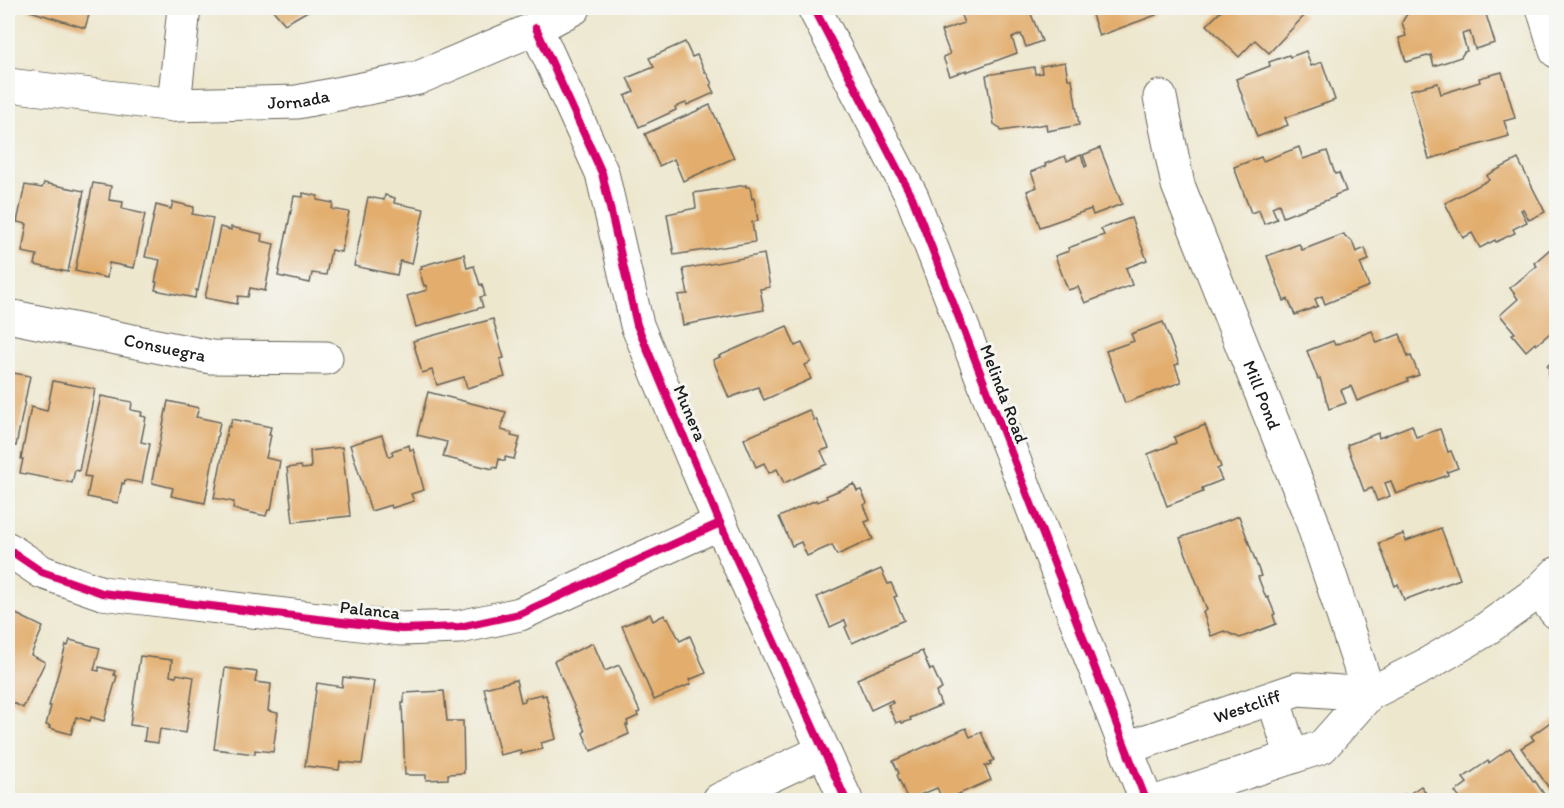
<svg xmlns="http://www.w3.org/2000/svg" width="1564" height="808" viewBox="0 0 1564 808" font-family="Itim,sans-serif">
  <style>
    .building { fill: #e2ad6d }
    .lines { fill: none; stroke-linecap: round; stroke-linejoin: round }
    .minor-casing { stroke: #65635a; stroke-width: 35 }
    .major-casing { stroke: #65635a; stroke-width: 35 }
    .minor { stroke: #fff; stroke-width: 33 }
    .major { stroke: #fff; stroke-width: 33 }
    .cycleway-casing { stroke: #f6f6f2; stroke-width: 11 }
    .cycleway { stroke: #d6006c; stroke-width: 8 }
    .labels { text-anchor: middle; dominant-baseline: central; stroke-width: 6; stroke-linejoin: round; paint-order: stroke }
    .street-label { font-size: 18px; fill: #1c1c1c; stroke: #f6f6f2 }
  </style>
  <rect width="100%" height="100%" fill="#f6f6f2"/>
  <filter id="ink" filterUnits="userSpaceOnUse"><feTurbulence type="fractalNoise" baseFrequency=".0167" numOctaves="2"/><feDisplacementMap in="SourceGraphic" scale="12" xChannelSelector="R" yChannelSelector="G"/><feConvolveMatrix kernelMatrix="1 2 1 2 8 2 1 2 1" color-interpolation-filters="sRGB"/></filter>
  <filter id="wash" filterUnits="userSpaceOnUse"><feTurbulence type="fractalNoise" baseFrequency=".008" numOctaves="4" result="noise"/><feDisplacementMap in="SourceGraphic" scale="24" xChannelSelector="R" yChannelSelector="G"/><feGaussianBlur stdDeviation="1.35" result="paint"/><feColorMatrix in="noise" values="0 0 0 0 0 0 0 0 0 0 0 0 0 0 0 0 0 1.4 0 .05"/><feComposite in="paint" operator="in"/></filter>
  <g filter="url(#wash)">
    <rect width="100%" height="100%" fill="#ede7ce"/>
    <g id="blocks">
      <g class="building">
        <path d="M28 8H91L85 28 27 10Z"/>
        <path d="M271 8H313L285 24Z"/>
        <path d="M967 8H1031L1033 13 1031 14 1042 41 1026 47 1021 34 1012 38 1017 53 966 72V70L950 76 943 57 950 54 941 31 964 23 959 10Z"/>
        <path d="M1107 8H1154L1156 15 1099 36 1092 15 1108 9Z"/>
        <path d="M1224 8H1295L1304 16 1269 53 1255 40 1239 57 1207 25Z"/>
        <path d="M1424 8H1484L1495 43 1475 49 1470 32 1462 34 1467 51 1464 52 1461 57 1434 66 1431 55 1406 62 1399 38 1406 36 1402 22 1407 14 1423 10Z"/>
        <path d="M685 42 692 57 697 55 705 72H706L712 84 710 85 714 93 687 105 686 103 675 107 676 110 639 127 625 96 634 92 627 78 654 67 649 58Z"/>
        <path d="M1306 51 1311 66 1322 62 1335 100 1285 118 1288 125 1257 137 1236 79 1270 66 1269 62 1289 55 1290 57Z"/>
        <path d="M1065 62 1068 79H1072L1079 125 1047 131 1046 124 1001 131 1000 128 994 124 986 75 1034 67 1035 74 1042 73 1041 66Z"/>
        <path d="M1502 72 1515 118 1504 121 1509 136 1429 159 1410 90 1438 83 1441 94 1480 82 1479 78Z"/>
        <path d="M710 105 734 158 683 181 674 159 659 166 645 134Z"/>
        <path d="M1299 147 1303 159 1327 151 1335 174 1339 173 1346 191 1335 195V197L1283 217 1279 204 1272 207 1277 219 1264 224 1259 210 1251 213 1234 167 1261 157 1263 161Z"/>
        <path d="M1100 148 1122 204 1093 215 1091 209 1040 227 1027 191 1037 187 1031 172 1046 166 1045 164 1065 156 1067 161 1081 155 1085 167 1087 166 1083 155Z"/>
        <path d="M1518 159 1545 212 1529 220 1523 209 1521 210 1527 222 1513 229 1515 233 1496 242 1495 240 1480 248 1472 233 1463 238 1445 203 1489 180 1487 175Z"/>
        <path d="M8 160 12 161 9 174 14 175 9 203Z"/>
        <path d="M44 183 84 191 68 272 35 265 37 255 22 252 27 224 17 222 25 185 42 188Z"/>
        <path d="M93 183 111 186 109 200 123 202 122 209 145 214 134 268 109 263 107 278 75 271Z"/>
        <path d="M746 185V187H750L752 199 754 198 758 221 752 222 755 242 674 255 667 214 696 208 694 193Z"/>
        <path d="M303 193 318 196 317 200 333 203 332 209 349 212 341 252 331 250 326 275 312 273 310 283 278 276 294 196 303 197Z"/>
        <path d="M385 195 395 198 394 203 424 209 412 264 400 261 397 275 354 266 368 197 384 200Z"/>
        <path d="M173 202 194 207 192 214 213 218 198 291 196 290 195 298 155 290 157 282H155L160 260 145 257 156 205 171 209Z"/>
        <path d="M1131 218 1147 260 1126 268 1132 285 1085 303 1078 287 1068 290 1055 256 1069 251 1068 248 1104 235 1101 229Z"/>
        <path d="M220 227 231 230V227L262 234 261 241 274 244 265 291 250 288 248 297 238 296 237 304 205 298Z"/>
        <path d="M1344 234 1345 237 1352 241 1356 252 1365 248 1369 260 1360 263 1369 286 1325 304 1322 296 1315 299 1318 306 1295 315 1288 299 1284 301 1267 256 1299 244 1302 250Z"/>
        <path d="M1556 244V328L1536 345 1535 343 1526 351 1512 334 1515 333 1500 315 1518 299 1510 288 1537 266 1534 263Z"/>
        <path d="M464 254 467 268 474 266 480 285 482 284 485 296 480 297 483 307 416 327 407 296 427 290 426 285 424 286 419 270 422 269 421 266Z"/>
        <path d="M764 254 770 287 760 289 764 310 683 325 678 295 688 294 683 269Z"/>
        <path d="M493 319 504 358 500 359 505 377 467 388 464 377 437 385 432 370 422 373 413 341Z"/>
        <path d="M1163 322 1179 364 1175 365 1181 382 1125 403 1106 351 1134 341 1131 334Z"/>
        <path d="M787 326 795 346 802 343 811 362 805 365 811 379 764 400 758 387 729 398 713 360 720 357 719 356Z"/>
        <path d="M1372 331 1377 343 1400 334 1408 357 1411 356 1419 375 1407 379 1408 381 1357 401 1351 386 1341 390 1346 403 1329 409 1320 378 1318 379 1307 351 1333 341 1335 345Z"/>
        <path d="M1556 358V384L1549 376V368L1547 366Z"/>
        <path d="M8 372 30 376 16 446 8 444Z"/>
        <path d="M53 381 95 389 79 471 75 470 72 483 20 473 23 459H21L31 407 47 411Z"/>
        <path d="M428 392 506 412 501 430 512 433 511 436 520 438 514 459 505 457V461L499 459 497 468 493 467V469L443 457 447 442 417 435Z"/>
        <path d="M101 396 132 402 131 410 142 412 141 416 146 417 141 442 150 444 142 483 125 480 124 484 122 483 118 503 87 497 91 477 84 476Z"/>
        <path d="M168 401 199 408 196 417 220 422 205 503 171 496 173 488 153 483 152 480Z"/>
        <path d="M809 410 814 420 816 419 829 448 821 451 827 464 784 483 777 469 769 473 764 463 756 467 744 439Z"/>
        <path d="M232 419 271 427 269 435H271L266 458 280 461 271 510H268L266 516 233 509 234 502 214 498 228 426 230 427Z"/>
        <path d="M1205 425 1221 467 1217 469 1222 480 1202 488 1203 492 1167 506 1148 454 1176 443 1174 437Z"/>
        <path d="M1412 425 1416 437 1440 429 1448 452 1451 451 1458 468 1447 472 1448 475 1396 494 1391 481 1385 483 1390 496 1377 501 1372 488 1364 491 1347 445 1378 433 1379 438Z"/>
        <path d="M382 435 389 457 393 455 392 451 409 445 410 450 413 449 424 490 411 494 414 501 392 508 391 505 371 511 350 445Z"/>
        <path d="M342 447 350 516 293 522 287 468 301 466 302 469 311 468 310 451Z"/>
        <path d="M854 484 857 491 861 490 867 503 864 505 870 520 865 522 873 539 837 555 832 545 807 556 801 542 792 546 779 517 816 500 817 502 827 498 826 496Z"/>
        <path d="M1239 516 1261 576 1258 577 1266 598 1268 597 1275 614 1273 615 1276 624 1240 638 1224 631 1211 636 1203 612 1207 610 1180 538Z"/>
        <path d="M1441 528 1460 579 1404 600 1398 584 1395 586 1379 543 1403 534 1406 541Z"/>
        <path d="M881 569 888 584 891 583 897 596 894 597 904 620 852 643 845 627 847 626 845 620 830 627 817 597Z"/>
        <path d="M8 610 43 627 31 655 45 662 23 708 8 700Z"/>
        <path d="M650 614 653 621 664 615 666 619 668 618 680 641 690 636 706 673 689 680 691 684 654 700 622 626Z"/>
        <path d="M70 640 100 648 94 670 99 671V667L115 671 114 675 117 676 104 721 91 717 90 721 76 717 71 734 49 728 50 726 46 725 51 706H49L66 645 68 646Z"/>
        <path d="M593 643 605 671 619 665 640 712 637 713 638 716 627 721 628 725H626L629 734 591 751 583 733 585 731 554 661Z"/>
        <path d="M922 651 930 670 933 669 942 689 936 692 941 705 910 718 911 720 902 723 901 721 896 723 888 705 893 703 892 700 871 710 857 679Z"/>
        <path d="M140 656 172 660 170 676 176 677 177 674 194 677 186 733 160 729 158 743 144 741 146 727 130 725Z"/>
        <path d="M225 668 257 672 255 682 271 684 268 711 278 713 273 752 255 750V754L214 749Z"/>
        <path d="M343 677 374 681 362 764 340 762 339 770 305 766 317 683 342 687Z"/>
        <path d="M516 680 521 702 525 701V698L542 694V696L546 695 556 739 541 743 543 749 521 754 520 750 500 755 484 688Z"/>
        <path d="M444 691 447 721H463L464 773 448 774V779L426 780V775H405L402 703H404V693Z"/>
        <path d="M1556 718V798L1521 748 1534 740 1531 736Z"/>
        <path d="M966 728 970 737 981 732 994 760 990 762 991 764 985 766 991 780 945 800H943L937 788 908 800 897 775 899 773 893 761Z"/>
        <path d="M1510 748 1534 782 1535 781 1548 800H1461L1455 792 1467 783 1463 778 1488 761 1489 763Z"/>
        <path d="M1421 786 1431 800H1395L1405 794 1406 796Z"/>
      </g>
    </g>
  </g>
  <g filter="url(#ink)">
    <use href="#blocks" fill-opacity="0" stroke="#65635a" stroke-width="1.5"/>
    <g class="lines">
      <g class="minor-casing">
        <g id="minor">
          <path d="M1543 8 1556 51"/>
          <path d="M536 28 602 173 637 325 720 523 846 800"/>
          <path id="s1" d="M8 85 174 105 297 102 418 78 536 28 574 8"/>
          <path id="s2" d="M1160 97 1178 185 1311 518 1369 694"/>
          <path d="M174 105 184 8"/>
          <path id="s3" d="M8 316 211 357 326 358"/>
          <path d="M8 549 42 572 102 593 401 629 460 627 520 614 720 523"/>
          <path d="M1539 591 1556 612"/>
          <path d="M1273 698 1292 757"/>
          <path id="s4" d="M1126 748 1298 689 1369 694"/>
          <path d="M719 800 823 751"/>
          <path d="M1162 800 1322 747 1369 694 1426 665 1482 632 1539 591 1556 574"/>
        </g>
      </g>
      <g class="major-casing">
        <path id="major" d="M814 8 912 197 1146 800"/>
      </g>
      <use href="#minor" class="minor"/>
      <use href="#major" class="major"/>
      <g class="cycleway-casing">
        <g id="cycleway">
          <path d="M814 8 912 197 1146 800"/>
          <path d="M536 28 602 173 637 325 720 523 846 800"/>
          <path d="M8 549 42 572 102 593 401 629 460 627 520 614 720 523"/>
        </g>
      </g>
      <use href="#cycleway" class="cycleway"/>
    </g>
  </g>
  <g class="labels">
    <g class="street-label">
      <text stroke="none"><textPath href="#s1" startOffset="292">Jornada</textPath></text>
      <text stroke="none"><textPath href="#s3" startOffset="160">Consuegra</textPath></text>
      <text transform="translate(1004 394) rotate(69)">Melinda Road</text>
      <text stroke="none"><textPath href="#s2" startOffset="316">Mill Pond</textPath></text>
      <text transform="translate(690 413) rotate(67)">Munera</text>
      <text transform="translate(370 610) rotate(6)">Palanca</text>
      <text stroke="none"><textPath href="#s4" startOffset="128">Westcliff</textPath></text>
    </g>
  </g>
  <rect width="1564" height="808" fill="none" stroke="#f6f6f2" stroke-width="30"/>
</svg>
